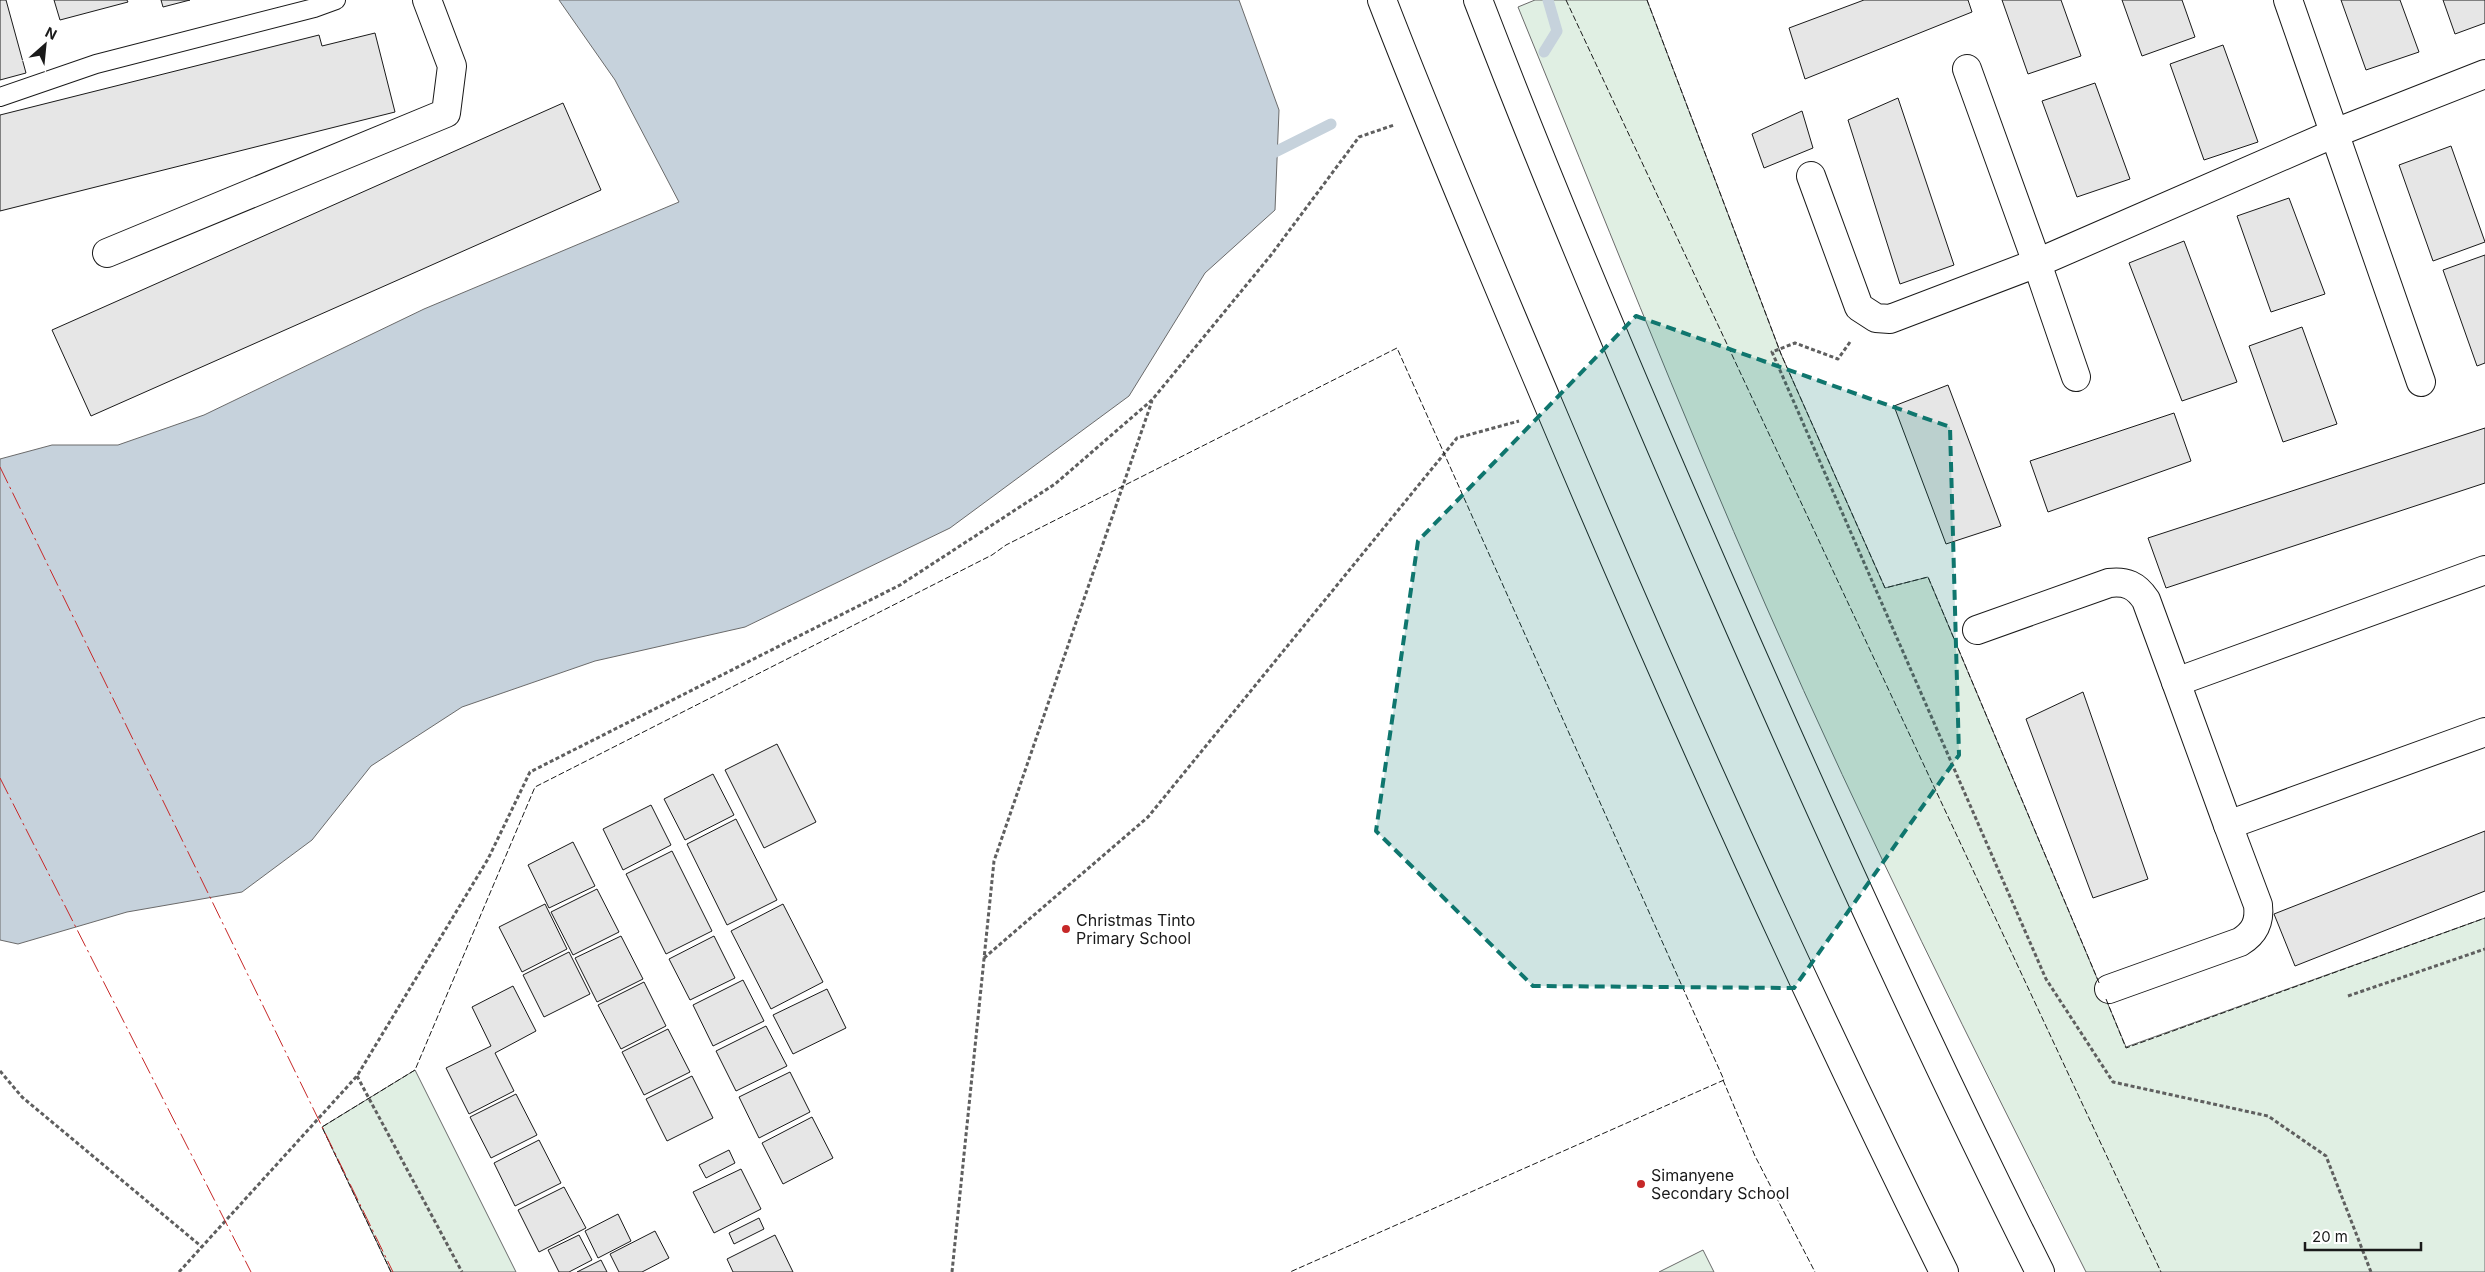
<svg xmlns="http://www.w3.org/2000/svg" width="2485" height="1272" viewBox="0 0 2485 1272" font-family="Inter,sans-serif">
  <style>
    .green { fill: #e0efe3; stroke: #6a6a6a }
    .water { fill: #c6d2dc; stroke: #6a6a6a }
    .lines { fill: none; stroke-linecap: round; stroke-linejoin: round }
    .stream { stroke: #c6d2dc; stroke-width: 11 }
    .building { fill: #e6e6e6; stroke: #1a1a1a }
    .lane-casing { stroke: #1a1a1a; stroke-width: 20 }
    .street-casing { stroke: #1a1a1a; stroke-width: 30 }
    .highway-casing { stroke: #1a1a1a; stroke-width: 30 }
    .path { stroke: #5f5f5f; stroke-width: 3; stroke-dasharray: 4 2.5; stroke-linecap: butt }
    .lane { stroke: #fff; stroke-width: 18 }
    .street { stroke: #fff; stroke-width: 28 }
    .highway { stroke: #fff; stroke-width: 28 }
    .fence { stroke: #1a1a1a; stroke-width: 1; stroke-dasharray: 6 2.5; stroke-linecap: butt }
    .power { stroke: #c62828; stroke-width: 1; stroke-dasharray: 18 4 2.5 4; stroke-linecap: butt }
    .marked { fill: #0f766e; fill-opacity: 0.2; stroke: #0f766e; stroke-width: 4; stroke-dasharray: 10 6; stroke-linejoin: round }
    .poi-dot { fill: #c62828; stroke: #fff; stroke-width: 2 }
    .labels { text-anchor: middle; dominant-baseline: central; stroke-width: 4; stroke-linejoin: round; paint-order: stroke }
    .poi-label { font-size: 16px; fill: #1a1a1a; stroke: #fff; text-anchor: start }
  </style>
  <rect width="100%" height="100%" fill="#fff"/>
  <g class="green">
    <path d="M1535 0H1647L1781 354 1885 588 1928 577 2126 1047 2485 918V1272H2086C1975 1052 1865 832 1766 606 1679 408 1600 207 1518 7Z"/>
    <path d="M415 1070 516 1272H391L322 1127Z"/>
    <path d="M1703 1250 1714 1272H1659Z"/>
  </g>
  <path class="water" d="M559 0H1239L1279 110 1275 210 1205 273 1129 396 950 528 745 627 595 661 462 707 371 766 312 840 242 892 127 912 18 944 0 940V459L52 445H118L204 415 424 309 679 202 615 80Z"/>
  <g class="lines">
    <g class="stream">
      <path d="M1544 52 1557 31 1548 0"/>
      <path d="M1265 157 1331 124"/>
    </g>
  </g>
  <g class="building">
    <path d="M0 0H6L26 73 0 80Z"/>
    <path d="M54 0H127L128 2 60 20Z"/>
    <path d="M161 0H190L163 7Z"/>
    <path d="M1864 0H1968L1972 12 1805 79 1789 28Z"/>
    <path d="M2002 0H2061L2081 56 2028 74Z"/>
    <path d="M2122 0H2182L2195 37 2142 56Z"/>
    <path d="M2341 0H2400L2419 52 2366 70Z"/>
    <path d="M2443 0H2485V23L2455 34Z"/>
    <path d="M375 33 395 112 0 211V115L319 35 322 46Z"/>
    <path d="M2223 45 2258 142 2204 160 2170 64Z"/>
    <path d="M2095 83 2130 179 2077 197 2042 101Z"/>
    <path d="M1898 98 1954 265 1900 284 1848 120Z"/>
    <path d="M563 103 601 190 91 416 52 330Z"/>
    <path d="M1802 111 1813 148 1764 168 1752 134Z"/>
    <path d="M2451 146 2485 242 2433 261 2399 165Z"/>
    <path d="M2289 198 2325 294 2271 312 2237 216Z"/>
    <path d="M2184 241 2237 382 2182 401 2129 263Z"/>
    <path d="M2485 255V363L2477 366 2443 270Z"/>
    <path d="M2302 327 2337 424 2283 442 2249 346Z"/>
    <path d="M1948 385 2001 526 1946 544 1894 406Z"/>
    <path d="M2174 413 2191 461 2048 512 2030 461Z"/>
    <path d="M2485 428V483L2166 588 2148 538Z"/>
    <path d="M2083 692 2148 879 2093 898 2026 719Z"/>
    <path d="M777 744 816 822 764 848 725 770Z"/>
    <path d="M713 774 734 815 685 840 664 799Z"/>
    <path d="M651 805 671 845 623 870 603 829Z"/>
    <path d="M736 819 777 900 727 925 687 844Z"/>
    <path d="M2485 831V891L2295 966 2274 914Z"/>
    <path d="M573 842 595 886 549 908 528 865Z"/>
    <path d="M672 851 712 931 666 954 626 874Z"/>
    <path d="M597 889 619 932 573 955 551 912Z"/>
    <path d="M545 904 567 949 522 972 499 927Z"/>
    <path d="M783 904 823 982 771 1009 731 931Z"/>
    <path d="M621 936 643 979 597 1002 575 958Z"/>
    <path d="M714 936 735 978 690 1000 669 959Z"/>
    <path d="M569 952 590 994 544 1017 523 975Z"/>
    <path d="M743 980 764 1021 713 1046 693 1005Z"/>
    <path d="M644 982 666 1026 621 1049 598 1005Z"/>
    <path d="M513 986 536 1031 495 1053 514 1091 469 1114 446 1068 491 1046 472 1007Z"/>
    <path d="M827 989 846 1028 793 1054 773 1015Z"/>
    <path d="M766 1026 787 1066 736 1091 716 1051Z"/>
    <path d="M668 1029 690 1072 644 1095 622 1052Z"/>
    <path d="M790 1072 810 1112 759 1138 739 1097Z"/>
    <path d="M692 1076 713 1118 667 1141 646 1099Z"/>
    <path d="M516 1094 537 1135 491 1158 470 1117Z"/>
    <path d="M812 1117 833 1158 783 1184 762 1143Z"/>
    <path d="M539 1140 561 1183 515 1206 494 1163Z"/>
    <path d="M729 1150 735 1163 706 1178 699 1165Z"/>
    <path d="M741 1169 761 1209 714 1233 693 1192Z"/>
    <path d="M564 1187 586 1228 539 1252 518 1210Z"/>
    <path d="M618 1214 631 1241 598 1258 585 1231Z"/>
    <path d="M759 1218 764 1229 734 1244 729 1233Z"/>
    <path d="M655 1231 669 1258 642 1272H619L610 1254Z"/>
    <path d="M579 1235 592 1260 569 1272H559L548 1250Z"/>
    <path d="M775 1235 793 1272H733L727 1259Z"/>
    <path d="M601 1260 607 1272H577Z"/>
  </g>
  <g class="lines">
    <g class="lane-casing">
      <path id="lane" d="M0 97 96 64 314 8 336 0"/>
    </g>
    <g class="street-casing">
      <g id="street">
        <path d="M2288 0 2421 382"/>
        <path d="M1967 69 2037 263 2076 377"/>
        <path d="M1811 176 1859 307 1876 318 1890 319 2037 263 2335 133 2485 74"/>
        <path d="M107 253 446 113 452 66 427 0"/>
        <path d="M2485 570 2176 682 2228 825 2485 732"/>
        <path d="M1977 630 2109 583C2126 581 2136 585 2146 600L2176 682"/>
        <path d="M2109 989 2240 942C2255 933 2260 922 2258 905L2228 825"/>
      </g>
    </g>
    <g class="highway-casing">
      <g id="highway">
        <path d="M1382 0C1434 135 1491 268 1547 401 1671 695 1802 986 1944 1272"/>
        <path d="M1478 0C1554 198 1637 393 1722 587 1823 818 1927 1047 2040 1272"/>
      </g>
    </g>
    <g class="path">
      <path d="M1850 342 1838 359 1795 343 1772 352 2046 979 2113 1082 2268 1116 2326 1156 2371 1272"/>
      <path d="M984 958 1148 817 1457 438 1519 421"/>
      <path d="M2348 996 2485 949"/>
      <path d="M0 1071 22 1097 202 1247"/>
      <path d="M357 1076 462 1272"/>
      <path d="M179 1272 357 1076 488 859 530 772 900 585 1055 484 1152 400 1271 255 1359 137 1394 125"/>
      <path d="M952 1272 994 861 1152 401"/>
    </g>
    <use href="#lane" class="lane"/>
    <use href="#street" class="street"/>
    <use href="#highway" class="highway"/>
    <g class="fence">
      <path d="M1566 0 2161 1272"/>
      <path d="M1647 0 1781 354 1885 588 1928 577 2100 985"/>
      <path d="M2106 999 2126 1048 2485 918"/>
      <path d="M1723 1080 1755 1156 1815 1272"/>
      <path d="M391 1272 322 1127 415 1070 535 787 992 555 1006 545 1397 348 1724 1080 1290 1272"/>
    </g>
    <g class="power">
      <path d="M0 467 393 1272"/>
      <path d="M0 778 251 1272"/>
    </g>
  </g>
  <path class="marked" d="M1636 316 1950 427 1959 755 1794 988 1533 986 1376 831 1418 541Z"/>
  <g class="poi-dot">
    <circle cx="1066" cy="929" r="5"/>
    <circle cx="1641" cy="1184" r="5"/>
  </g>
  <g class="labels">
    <g class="poi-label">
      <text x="1076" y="920">Christmas Tinto<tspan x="1076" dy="18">Primary School</tspan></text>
      <text x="1651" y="1175">Simanyene<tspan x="1651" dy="18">Secondary School</tspan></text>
    </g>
  </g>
  <g transform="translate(45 45) rotate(27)" stroke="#ffffff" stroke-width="4" paint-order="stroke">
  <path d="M0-4L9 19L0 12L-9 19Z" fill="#1a1a1a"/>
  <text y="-8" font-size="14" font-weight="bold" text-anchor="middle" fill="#1a1a1a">N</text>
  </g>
  <path d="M2305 1242v8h116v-8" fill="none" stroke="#1a1a1a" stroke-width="2.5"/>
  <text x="2312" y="1242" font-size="15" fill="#1a1a1a" stroke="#ffffff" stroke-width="4" paint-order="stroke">20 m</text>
</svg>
